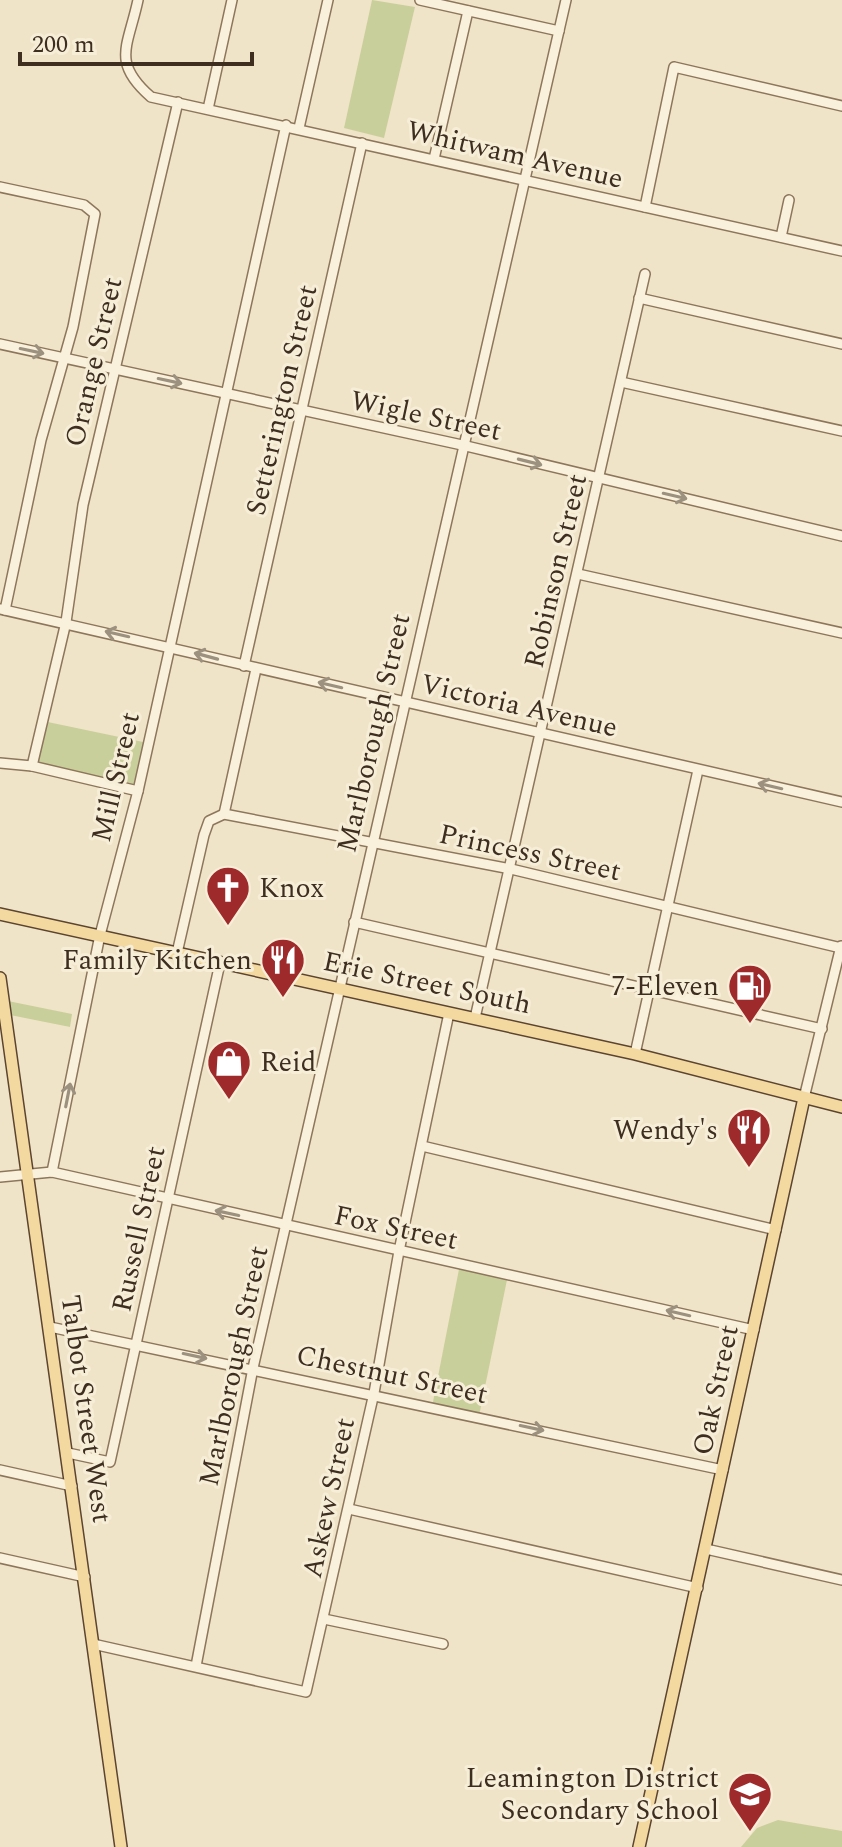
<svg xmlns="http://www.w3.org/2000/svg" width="842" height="1847" viewBox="0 0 842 1847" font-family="Spectral,serif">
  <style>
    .green { fill: #c9cf9b }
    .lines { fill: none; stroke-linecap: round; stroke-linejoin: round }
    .minor-casing { stroke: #8d765c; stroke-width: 12 }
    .major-casing { stroke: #5b4430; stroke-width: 14 }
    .minor { stroke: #faf1dc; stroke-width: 9 }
    .major { stroke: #f3d9a0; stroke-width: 11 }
    .oneway { stroke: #9c907e }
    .labels { text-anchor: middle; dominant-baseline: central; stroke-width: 6; stroke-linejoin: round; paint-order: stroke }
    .street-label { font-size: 28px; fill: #3d2e20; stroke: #f7eed8 }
    .poi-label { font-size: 28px; fill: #3d2e20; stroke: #f7eed8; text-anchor: end }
  </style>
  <rect width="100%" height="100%" fill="#f0e4c8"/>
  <g class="green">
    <path d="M372 0 415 7 384 138 344 128Z"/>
    <path d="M43 721 148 743 138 791 32 766Z"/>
    <path d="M3 1000 72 1014 70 1027 5 1014Z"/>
    <path d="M460 1264 508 1275 479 1416 432 1407Z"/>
    <path d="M778 1820 842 1831V1847H741L757 1828Z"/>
  </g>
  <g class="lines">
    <g class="minor-casing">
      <g id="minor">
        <path d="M138 0C128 47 111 62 151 97L842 251"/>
        <path d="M420 0 559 31"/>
        <path d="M208 109 232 0"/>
        <path d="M299 128 328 0"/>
        <path d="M434 159 468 11"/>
        <path d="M0 187 84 205 95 214 73 327 41 440 5 610"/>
        <path d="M645 207 674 67 842 106"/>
        <path d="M781 237 789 200"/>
        <path d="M639 298 842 344"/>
        <path d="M0 344 462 445 842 536"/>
        <path d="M621 382 842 431"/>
        <path d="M578 574 842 633"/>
        <path d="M0 609 842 802"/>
        <path d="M244 666 362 143"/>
        <path d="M0 763 32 766 138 791"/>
        <path d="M32 766 66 622 83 505 178 102"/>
        <path d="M224 814 256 669"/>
        <path d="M354 922 822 1029"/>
        <path d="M177 953 204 835 209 821 224 814 511 869 841 948"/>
        <path d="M475 1018 645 274"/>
        <path d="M635 1054 698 770"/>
        <path d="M804 1098 841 946"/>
        <path d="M422 1146 776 1230"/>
        <path d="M52 1172 100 935 138 791 286 125"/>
        <path d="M0 1177 52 1172 754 1330"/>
        <path d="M50 1327 723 1470"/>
        <path d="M68 1453 110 1462 220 963"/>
        <path d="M0 1470 72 1486"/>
        <path d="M349 1509 698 1588"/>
        <path d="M706 1549 842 1580"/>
        <path d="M0 1558 85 1577"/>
        <path d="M324 1619 443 1644"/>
        <path d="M93 1644 306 1692 374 1393 399 1251 449 1013"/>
        <path d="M196 1666 253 1368 566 0"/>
      </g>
    </g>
    <g class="major-casing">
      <g id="major">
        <path d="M0 914 635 1054 842 1107"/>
        <path d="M0 978 121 1847"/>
        <path d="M639 1847 804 1098"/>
      </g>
    </g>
    <use href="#minor" class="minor"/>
    <use href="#major" class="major"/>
  </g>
  <defs><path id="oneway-shaft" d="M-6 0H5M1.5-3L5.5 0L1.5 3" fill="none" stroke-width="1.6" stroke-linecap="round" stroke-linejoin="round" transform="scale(2)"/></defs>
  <g class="oneway">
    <use href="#oneway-shaft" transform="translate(32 351) rotate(12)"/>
    <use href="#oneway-shaft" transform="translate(170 381) rotate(12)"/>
    <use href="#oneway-shaft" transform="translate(530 462) rotate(14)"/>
    <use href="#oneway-shaft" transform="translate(675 496) rotate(13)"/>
    <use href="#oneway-shaft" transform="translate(117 634) rotate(-167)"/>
    <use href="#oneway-shaft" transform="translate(206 656) rotate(-165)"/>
    <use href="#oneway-shaft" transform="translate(330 685) rotate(-167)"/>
    <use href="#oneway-shaft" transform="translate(770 786) rotate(-167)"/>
    <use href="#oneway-shaft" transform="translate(68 1095) rotate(-79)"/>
    <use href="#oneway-shaft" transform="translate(227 1213) rotate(-168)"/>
    <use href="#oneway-shaft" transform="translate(678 1313) rotate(-167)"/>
    <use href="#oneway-shaft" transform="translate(195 1356) rotate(12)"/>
    <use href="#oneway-shaft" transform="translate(532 1428) rotate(12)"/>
  </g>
  <defs>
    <g id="church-pin" transform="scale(2.3)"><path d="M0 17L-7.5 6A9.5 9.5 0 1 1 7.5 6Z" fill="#9e2a2b" stroke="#f7eed8"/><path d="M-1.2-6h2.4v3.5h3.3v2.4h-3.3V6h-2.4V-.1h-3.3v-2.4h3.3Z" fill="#fff"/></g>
    <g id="restaurant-pin" transform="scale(2.3)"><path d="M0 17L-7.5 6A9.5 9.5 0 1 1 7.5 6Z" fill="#9e2a2b" stroke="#f7eed8"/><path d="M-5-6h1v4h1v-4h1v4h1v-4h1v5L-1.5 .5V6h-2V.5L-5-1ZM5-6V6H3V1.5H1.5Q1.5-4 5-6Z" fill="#fff"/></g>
    <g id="fuel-pin" transform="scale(2.3)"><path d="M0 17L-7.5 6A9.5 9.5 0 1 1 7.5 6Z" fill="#9e2a2b" stroke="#f7eed8"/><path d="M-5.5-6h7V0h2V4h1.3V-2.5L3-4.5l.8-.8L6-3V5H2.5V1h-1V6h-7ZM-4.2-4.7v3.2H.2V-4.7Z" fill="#fff"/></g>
    <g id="shop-pin" transform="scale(2.3)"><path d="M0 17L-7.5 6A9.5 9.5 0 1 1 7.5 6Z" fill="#9e2a2b" stroke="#f7eed8"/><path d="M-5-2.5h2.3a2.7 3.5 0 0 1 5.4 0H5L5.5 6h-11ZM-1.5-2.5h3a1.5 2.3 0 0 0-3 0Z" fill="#fff"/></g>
    <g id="school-pin" transform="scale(2.3)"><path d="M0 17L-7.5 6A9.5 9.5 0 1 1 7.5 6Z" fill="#9e2a2b" stroke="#f7eed8"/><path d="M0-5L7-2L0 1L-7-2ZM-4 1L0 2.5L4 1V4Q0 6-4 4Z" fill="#fff"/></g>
  </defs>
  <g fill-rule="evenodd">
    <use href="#church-pin" x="228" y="888"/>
    <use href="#restaurant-pin" x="283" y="960"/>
    <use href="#fuel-pin" x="750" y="986"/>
    <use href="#shop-pin" x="229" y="1062"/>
    <use href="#restaurant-pin" x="749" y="1130"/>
    <use href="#school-pin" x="750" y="1794"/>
  </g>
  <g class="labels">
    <g class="street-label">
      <text transform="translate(515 155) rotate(13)">Whitwam Avenue</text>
      <text transform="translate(94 362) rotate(-77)">Orange Street</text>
      <text transform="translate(282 400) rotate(-77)">Setterington Street</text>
      <text transform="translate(426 416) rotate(12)">Wigle Street</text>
      <text transform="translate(556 571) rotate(-77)">Robinson Street</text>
      <text transform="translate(519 706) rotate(13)">Victoria Avenue</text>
      <text transform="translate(374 733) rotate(-77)">Marlborough Street</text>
      <text transform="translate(116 777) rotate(-77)">Mill Street</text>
      <text transform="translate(530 853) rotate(12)">Princess Street</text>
      <text transform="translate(427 983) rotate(12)">Erie Street South</text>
      <text transform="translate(396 1228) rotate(12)">Fox Street</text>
      <text transform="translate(139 1229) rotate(-78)">Russell Street</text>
      <text transform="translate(234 1366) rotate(-78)">Marlborough Street</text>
      <text transform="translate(392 1375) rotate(12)">Chestnut Street</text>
      <text transform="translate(716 1390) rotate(-78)">Oak Street</text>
      <text transform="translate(86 1409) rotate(82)">Talbot Street West</text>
      <text transform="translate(329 1498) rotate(-78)">Askew Street</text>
    </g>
    <g class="poi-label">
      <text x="259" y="888" text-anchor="start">Knox</text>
      <text x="252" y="960">Family Kitchen</text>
      <text x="719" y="986">7-Eleven</text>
      <text x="260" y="1062" text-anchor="start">Reid</text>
      <text x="718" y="1130">Wendy's</text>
      <text x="719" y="1778">Leamington District<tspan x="719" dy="32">Secondary School</tspan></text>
    </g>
  </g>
  <path d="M20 52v12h232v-12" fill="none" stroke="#3d2e20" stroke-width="4"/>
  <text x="32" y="52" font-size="24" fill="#3d2e20" stroke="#f7eed8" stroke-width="6" paint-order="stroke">200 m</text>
</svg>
